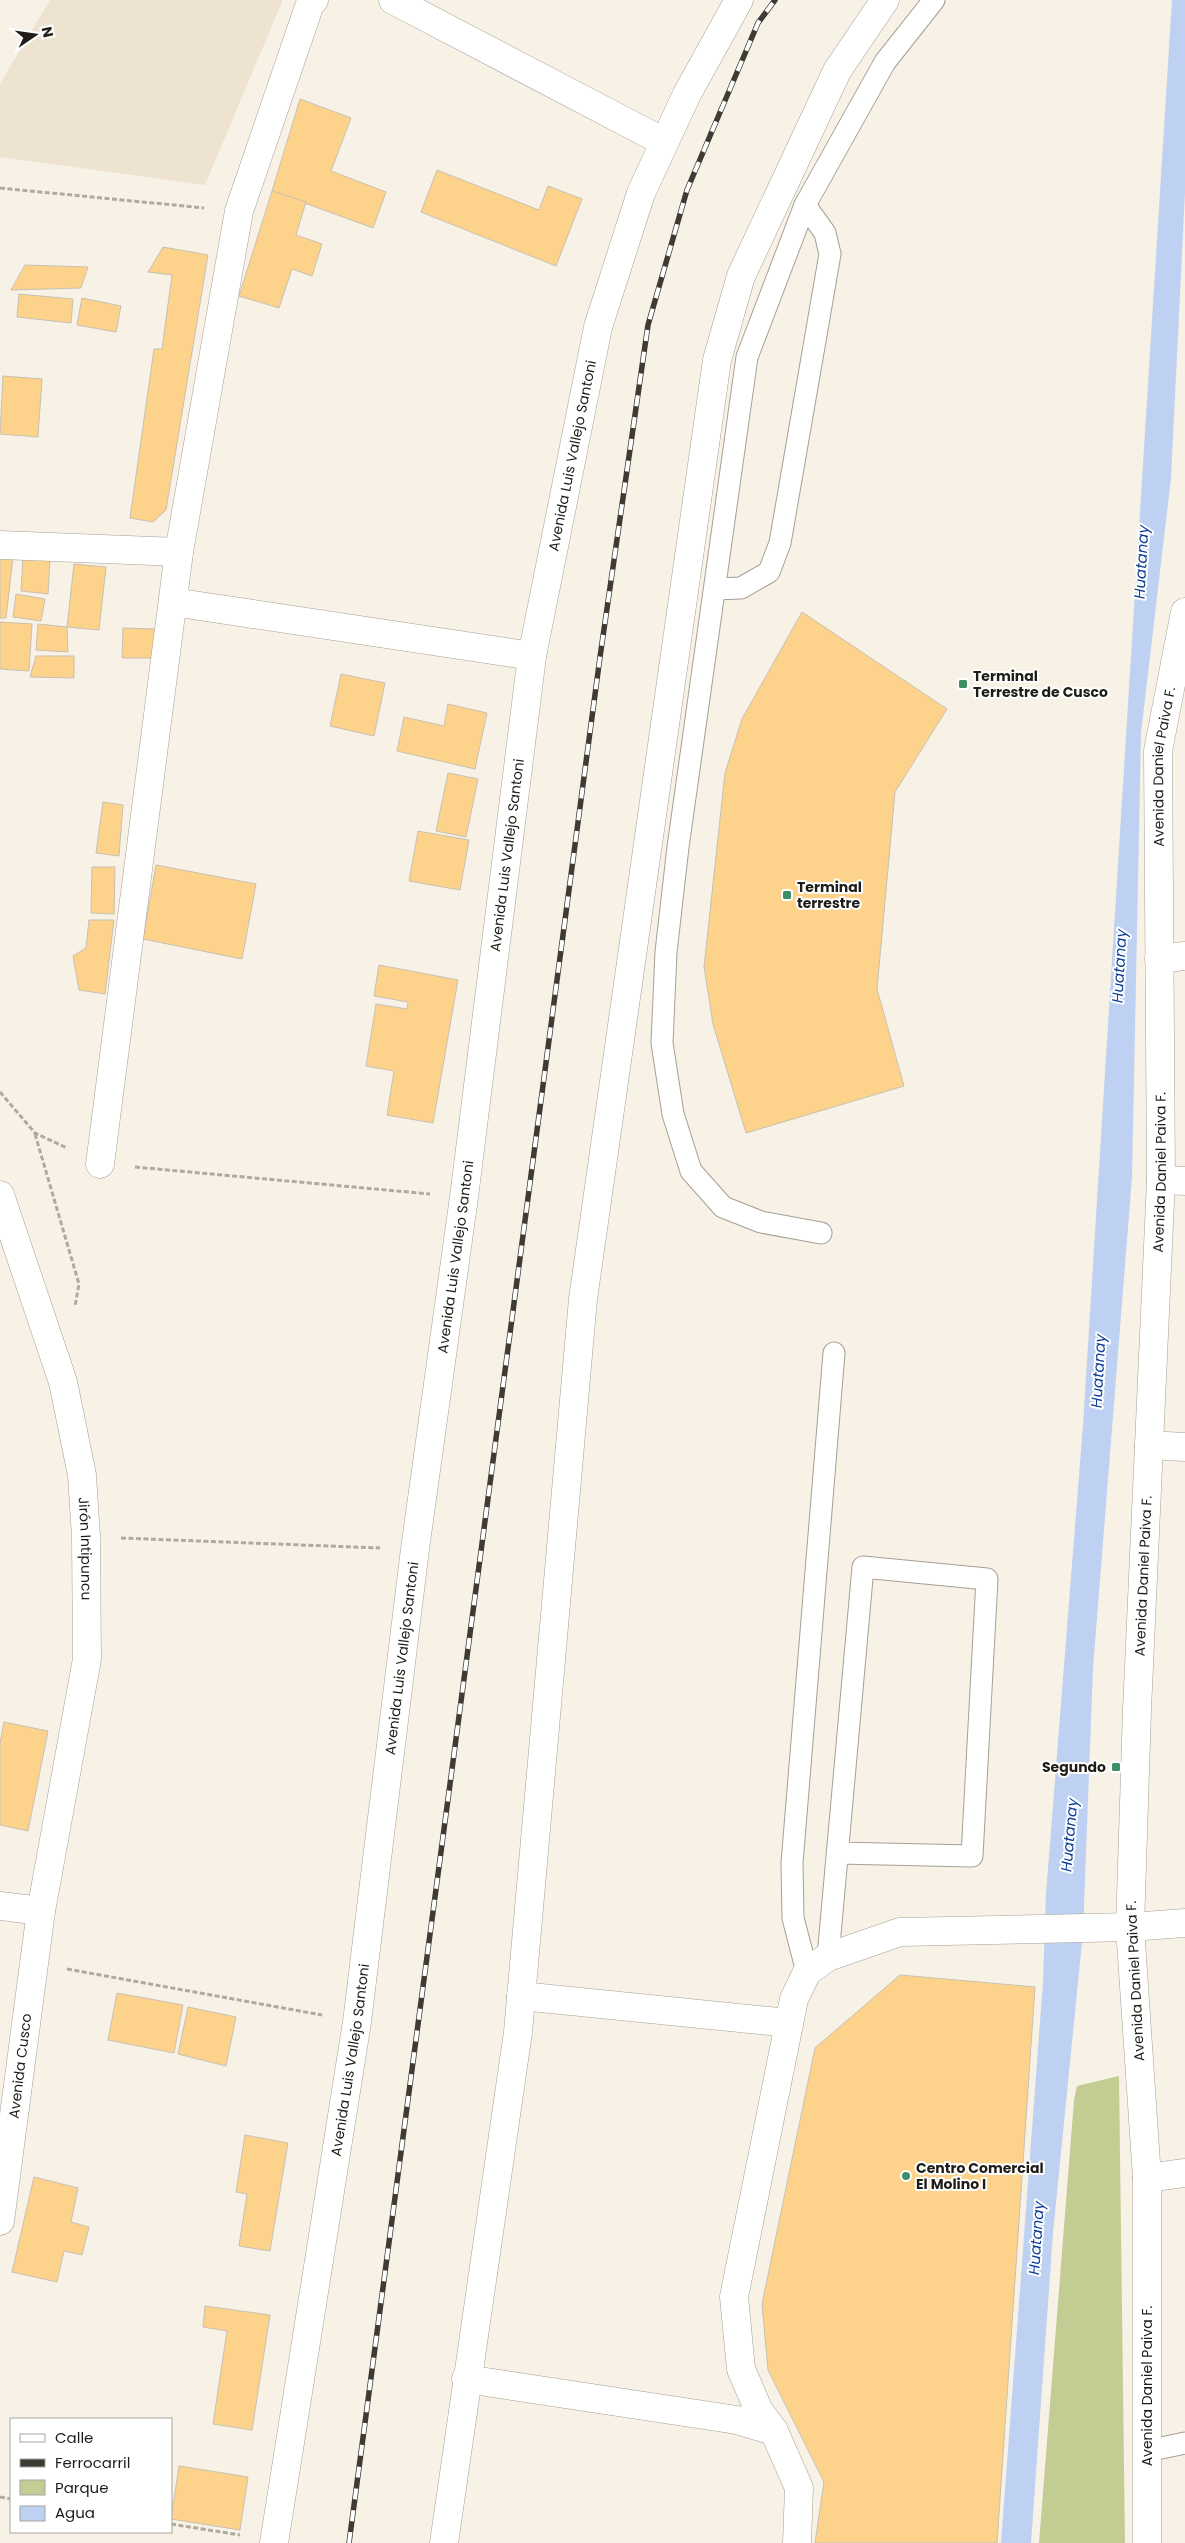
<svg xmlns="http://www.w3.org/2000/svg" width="1185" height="2543" viewBox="0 0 1185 2543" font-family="Poppins,sans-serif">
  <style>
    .built { fill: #eee3d1 }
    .green { fill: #c3cd93 }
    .water { fill: #bed1f2 }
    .building { fill: #fdd38b; stroke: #c7c0b4 }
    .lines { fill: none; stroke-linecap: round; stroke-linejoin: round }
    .lane-casing { stroke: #a6a095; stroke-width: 23 }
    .street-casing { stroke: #a6a095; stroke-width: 29 }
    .secondary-casing { stroke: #a6a095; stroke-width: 29 }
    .path { stroke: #afaaa0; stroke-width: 3; stroke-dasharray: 5 2.5; stroke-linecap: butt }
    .lane { stroke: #fff; stroke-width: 21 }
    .street { stroke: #fff; stroke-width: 28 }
    .secondary { stroke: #fff; stroke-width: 28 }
    .rail-casing { stroke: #3e3b35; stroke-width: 5.5 }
    .rail { stroke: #fff; stroke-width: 4; stroke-dasharray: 11; stroke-linecap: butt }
    .poi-dot { fill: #3d9063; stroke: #fff; stroke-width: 2 }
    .labels { text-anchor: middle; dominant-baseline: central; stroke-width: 4; stroke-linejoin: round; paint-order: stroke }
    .street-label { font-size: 14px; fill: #1f1d18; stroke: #fff }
    .poi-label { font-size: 14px; font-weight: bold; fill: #1f1d18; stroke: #fff; text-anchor: start }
    .water-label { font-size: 15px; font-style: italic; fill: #0b3d97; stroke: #fff }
  </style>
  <rect width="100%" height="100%" fill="#f8f1e5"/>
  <path class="built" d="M50 0H281L282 2 205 185 0 157V84Z"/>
  <path class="green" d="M1119 2076 1125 2543H1039L1074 2100 1077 2086Z"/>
  <path class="water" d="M1172 0H1185V192L1171 478 1141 733 1132 1177 1093 1668 1083 1932 1053 2233 1031 2543H1001L1043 1982 1046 1894 1083 1425Z"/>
  <g class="building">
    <path d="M300 99 351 118 331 171 386 192 373 228 272 191Z"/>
    <path d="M437 170 539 210 548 186 582 199 556 266 421 212Z"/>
    <path d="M272 191 306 202 296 235 322 244 312 276 292 269 279 308 239 296Z"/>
    <path d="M163 247 208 255 166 510 153 522 130 518 154 349H162L172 275 148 272Z"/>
    <path d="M25 265 88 267 81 288 11 290Z"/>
    <path d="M19 294 73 299 71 323 17 317Z"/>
    <path d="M82 298 121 306 116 332 77 325Z"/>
    <path d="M3 376 42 379 38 437 0 434Z"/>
    <path d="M0 548 14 549 6 618H0Z"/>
    <path d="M23 558 50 559 48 594 21 591Z"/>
    <path d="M74 564 106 567 99 630 67 627Z"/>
    <path d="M16 594 45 599 41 621 13 617Z"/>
    <path d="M802 612 947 709 895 792 877 989 904 1086 746 1133 713 1024 704 967 725 773 742 719Z"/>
    <path d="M0 622 32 624 29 671 0 669Z"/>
    <path d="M38 624 67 627 68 652 36 650Z"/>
    <path d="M123 628 155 629 154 658H122Z"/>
    <path d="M36 656H74V678L30 677Z"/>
    <path d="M341 674 385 683 374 736 330 726Z"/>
    <path d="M448 704 487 713 475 769 397 751 404 717 444 726Z"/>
    <path d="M448 773 478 779 466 837 436 831Z"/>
    <path d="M103 802 123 805 119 856 96 853Z"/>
    <path d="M418 831 469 840 460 890 409 881Z"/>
    <path d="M156 865 256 884 242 959 143 939Z"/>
    <path d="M92 867H115L114 914 91 913Z"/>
    <path d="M89 920H114L105 994 79 990 73 956 86 948Z"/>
    <path d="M379 965 458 980 433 1123 387 1115 394 1071 366 1066 376 1004 407 1009 408 1002 374 996Z"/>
    <path d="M4 1722 48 1731 28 1831 0 1825V1743Z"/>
    <path d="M900 1975 1035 1987 997 2543H815L824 2482 768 2370 762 2304 815 2048Z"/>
    <path d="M117 1993 183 2005 174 2053 108 2040Z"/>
    <path d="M188 2007 236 2017 226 2066 178 2054Z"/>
    <path d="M245 2135 288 2143 270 2251 239 2246 247 2194 236 2192Z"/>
    <path d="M34 2177 78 2188 71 2222 89 2227 82 2255 64 2251 57 2282 12 2272Z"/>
    <path d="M205 2306 270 2315 252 2430 213 2424 227 2331 203 2327Z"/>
    <path d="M179 2466 248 2477 240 2530 171 2519Z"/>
  </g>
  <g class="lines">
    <g class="lane-casing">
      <g id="lane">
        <path d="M715 589 741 588 769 572 780 543 830 254 825 233 805 205"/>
        <path d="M821 1233 761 1222 723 1207 691 1171 673 1114 662 1043 666 952 678 847 747 357 805 205 885 62 934 0"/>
        <path d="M828 1957 863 1567 987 1579 972 1856 838 1853"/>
        <path d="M807 1972 793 1918 792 1863 834 1353"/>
        <path d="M1147 2451 1185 2443"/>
      </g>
    </g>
    <g class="street-casing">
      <g id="street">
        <path d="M393 0 664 142"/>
        <path d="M0 545 179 552"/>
        <path d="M173 602 532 656"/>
        <path d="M1159 959 1185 956"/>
        <path d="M100 1164 179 552 239 211 310 4 314 0"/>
        <path d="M1161 1180 1185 1181"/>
        <path id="s1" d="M0 1195 63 1382 82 1475 86 1537 87 1659 41 1911 0 2221"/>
        <path d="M1149 1445 1185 1447"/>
        <path d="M0 1906 41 1911"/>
        <path d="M521 1996 789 2023"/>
        <path d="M1147 2178 1185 2173"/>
        <path d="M466 2379 737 2420 774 2431"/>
        <path d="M444 2543 518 2032 583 1299 717 360 741 276 837 71 885 0"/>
        <path d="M797 2543 799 2488 774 2431 759 2411 741 2369 734 2297 794 1999 807 1972 828 1957 900 1932 1130 1927 1185 1923"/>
        <path id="s2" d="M1147 2543V2178L1130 1927 1137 1710 1161 1180 1158 751 1185 612"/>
      </g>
    </g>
    <g class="secondary-casing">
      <g id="secondary">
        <path id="s3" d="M274 2543 357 2022 415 1549 464 1197 532 656 598 327 641 193 687 94 739 0"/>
      </g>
    </g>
    <g class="path">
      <path d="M0 188 204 208"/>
      <path d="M0 1092 35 1133 67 1148"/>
      <path d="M35 1134 79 1284 75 1306"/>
      <path d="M135 1167 430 1194"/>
      <path d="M121 1538 380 1548"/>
      <path d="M67 1969 322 2015"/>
      <path d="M0 2497 11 2499"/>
      <path d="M171 2524 240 2535"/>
    </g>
    <use href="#lane" class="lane"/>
    <use href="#street" class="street"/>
    <use href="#secondary" class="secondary"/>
    <g class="rail-casing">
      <path id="rail" d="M349 2543 600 657 648 325 687 190 758 23 775 0"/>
    </g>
    <use href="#rail" class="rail"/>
  </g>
  <g class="poi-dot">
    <rect x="958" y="679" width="10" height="10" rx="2.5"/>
    <rect x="782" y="890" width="10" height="10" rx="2.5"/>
    <rect x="1111" y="1762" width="10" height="10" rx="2.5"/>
    <circle cx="906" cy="2176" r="5"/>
  </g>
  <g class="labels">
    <g class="street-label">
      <text stroke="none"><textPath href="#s3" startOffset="2109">Avenida Luis Vallejo Santoni</textPath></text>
      <text stroke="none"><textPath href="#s2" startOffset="1778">Avenida Daniel Paiva F.</textPath></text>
      <text stroke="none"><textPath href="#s3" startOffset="1704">Avenida Luis Vallejo Santoni</textPath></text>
      <text stroke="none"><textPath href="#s2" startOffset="1372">Avenida Daniel Paiva F.</textPath></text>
      <text stroke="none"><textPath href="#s3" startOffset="1299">Avenida Luis Vallejo Santoni</textPath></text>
      <text stroke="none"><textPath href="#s1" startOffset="366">Jirón Intipuncu</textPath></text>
      <text stroke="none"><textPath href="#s2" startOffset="968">Avenida Daniel Paiva F.</textPath></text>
      <text stroke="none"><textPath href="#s3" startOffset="894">Avenida Luis Vallejo Santoni</textPath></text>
      <text transform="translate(1135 1981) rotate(-93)">Avenida Daniel Paiva F.</text>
      <text stroke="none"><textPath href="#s3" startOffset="489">Avenida Luis Vallejo Santoni</textPath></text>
      <text transform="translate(20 2066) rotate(-83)">Avenida Cusco</text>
      <text transform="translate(1147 2386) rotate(-90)">Avenida Daniel Paiva F.</text>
    </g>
    <g class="poi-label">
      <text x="973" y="676">Terminal<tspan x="973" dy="16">Terrestre de Cusco</tspan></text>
      <text x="797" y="887">Terminal<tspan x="797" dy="16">terrestre</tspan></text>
      <text x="1106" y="1767" text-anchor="end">Segundo</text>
      <text x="916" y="2168">Centro Comercial<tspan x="916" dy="16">El Molino I</tspan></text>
    </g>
    <g class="water-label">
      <text transform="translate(1141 562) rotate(-87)">Huatanay</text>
      <text transform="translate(1119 966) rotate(-87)">Huatanay</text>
      <text transform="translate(1098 1371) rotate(-87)">Huatanay</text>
      <text transform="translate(1069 1835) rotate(-85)">Huatanay</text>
      <text transform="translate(1036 2238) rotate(-86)">Huatanay</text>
    </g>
  </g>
  <rect x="10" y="2418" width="162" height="115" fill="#ffffff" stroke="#a5a5a3"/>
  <rect x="20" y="2434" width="25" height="8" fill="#ffffff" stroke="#a5a5a3"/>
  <text x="55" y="2443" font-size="15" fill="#1f1d18">Calle</text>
  <rect x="20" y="2459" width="25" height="8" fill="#3e3b35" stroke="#a5a5a3"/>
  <text x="55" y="2468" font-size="15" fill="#1f1d18">Ferrocarril</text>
  <rect x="20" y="2480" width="25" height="15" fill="#c3cd93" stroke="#a5a5a3"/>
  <text x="55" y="2493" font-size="15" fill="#1f1d18">Parque</text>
  <rect x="20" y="2506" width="25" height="15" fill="#bed1f2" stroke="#a5a5a3"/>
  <text x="55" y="2518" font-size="15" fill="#1f1d18">Agua</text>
  <g transform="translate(35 35) rotate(77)" stroke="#ffffff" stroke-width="4" paint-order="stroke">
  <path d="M0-4L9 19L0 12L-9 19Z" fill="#1f1d18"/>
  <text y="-8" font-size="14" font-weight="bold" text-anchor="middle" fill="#1f1d18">N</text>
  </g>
</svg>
